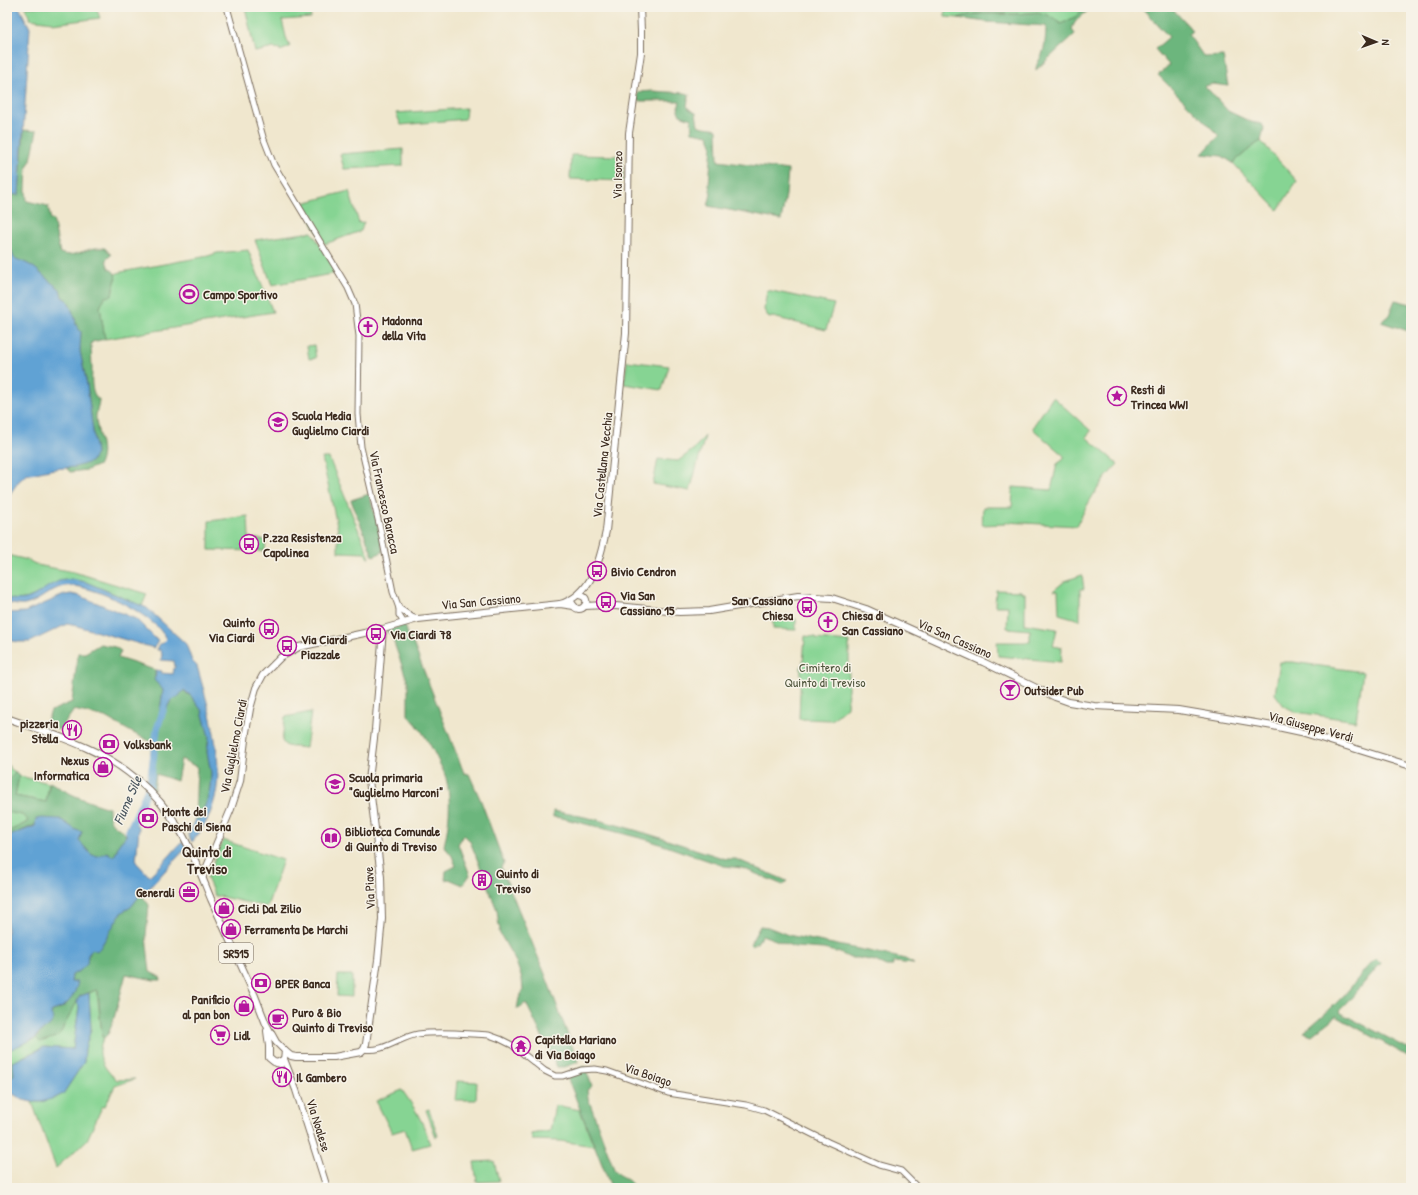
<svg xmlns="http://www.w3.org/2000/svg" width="1418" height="1195" viewBox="0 0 1418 1195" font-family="'Patrick Hand',sans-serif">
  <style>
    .green { fill: #86d493; stroke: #607f58 }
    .forest { fill: #6cb67d; stroke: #54704e }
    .water { fill: #60a2d4; stroke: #4e6679 }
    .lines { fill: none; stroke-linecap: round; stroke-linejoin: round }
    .river { stroke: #60a2d4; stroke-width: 7 }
    .minor-casing { stroke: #7a6c5c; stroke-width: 7 }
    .major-casing { stroke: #7a6c5c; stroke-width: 8 }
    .minor { stroke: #fff; stroke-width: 5 }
    .major { stroke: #fff; stroke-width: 6 }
    .labels { text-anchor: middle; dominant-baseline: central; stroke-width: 3; stroke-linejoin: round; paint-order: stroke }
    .shield { fill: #f7f3e8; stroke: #73665b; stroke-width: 1 }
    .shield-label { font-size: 12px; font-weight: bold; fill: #3b2a1e }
    .street-label { font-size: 13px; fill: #3b2a1e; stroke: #f7f3e8 }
    .poi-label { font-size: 13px; font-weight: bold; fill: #3b2a1e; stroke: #f7f3e8; text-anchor: start }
    .park-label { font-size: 13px; fill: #4e543b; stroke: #f7f3e8 }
    .water-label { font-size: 14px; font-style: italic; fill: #48545e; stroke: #f7f3e8 }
    .quarter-label { font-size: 15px; font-weight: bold; fill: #3b2a1e; stroke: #f7f3e8 }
  </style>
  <rect width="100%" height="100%" fill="#f7f3e8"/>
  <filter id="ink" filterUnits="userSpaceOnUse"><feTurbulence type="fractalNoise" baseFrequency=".025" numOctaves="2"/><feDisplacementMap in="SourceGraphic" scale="8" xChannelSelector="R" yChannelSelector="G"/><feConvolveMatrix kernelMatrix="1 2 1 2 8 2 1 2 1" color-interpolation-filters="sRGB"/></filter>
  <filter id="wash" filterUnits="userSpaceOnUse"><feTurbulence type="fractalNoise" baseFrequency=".012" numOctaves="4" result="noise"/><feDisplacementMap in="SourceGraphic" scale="16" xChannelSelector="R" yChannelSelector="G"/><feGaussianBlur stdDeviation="0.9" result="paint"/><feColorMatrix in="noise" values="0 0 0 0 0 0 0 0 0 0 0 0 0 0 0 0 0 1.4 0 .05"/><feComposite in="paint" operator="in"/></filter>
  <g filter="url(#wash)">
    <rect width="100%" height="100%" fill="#f0e7ce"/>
    <g class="green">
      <path d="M25 7H96L100 18 52 24V22L30 19Z"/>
      <path d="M245 7H309L311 18 282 20 286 37 290 47 280 51V49L274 48 255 52Z"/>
      <path d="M954 7H1085L1075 17 1061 24 1049 16 1038 12 1015 14 982 13 964 16 958 18 945 17V8Z"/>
      <path d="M466 108 465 119 401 125 396 113Z"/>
      <path d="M1261 141 1297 181 1278 210 1233 163 1253 146Z"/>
      <path d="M403 149V166L344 169 340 154Z"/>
      <path d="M571 155 623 156V181L570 179Z"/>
      <path d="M349 191 359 223 364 222 361 231 325 244 314 227 303 203Z"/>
      <path d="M312 232 337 273 272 285 255 240Z"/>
      <path d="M248 250 273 312 105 339 100 307 105 297 113 292C113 285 117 281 115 274L121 272 208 256 217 253Z"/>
      <path d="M767 290 834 304 826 330 773 317 769 318 764 310Z"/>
      <path d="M314 345 316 358 309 359 307 346Z"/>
      <path d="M627 361 669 366 662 390 624 384Z"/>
      <path d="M1053 397 1091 431 1086 437 1118 464C1100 482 1087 503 1077 526L1006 522 1005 524 982 525 983 507H1012L1013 487 1051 490 1057 464 1064 459V456L1033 429 1034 425Z"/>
      <path d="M705 436 690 491 653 484 658 459 678 461 694 449Z"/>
      <path d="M322 458H329L370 558H368L365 553 338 552V530Z"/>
      <path d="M248 516 249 538 266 540 265 551 209 550V521Z"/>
      <path d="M7 555 28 560 37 565 74 572 147 594 142 606C125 599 85 579 70 580 45 581 35 606 7 598Z"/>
      <path d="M1082 575 1084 589H1080V620L1059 614 1058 591H1053L1065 581Z"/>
      <path d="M996 590 1021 591 1022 593H1025V624L1057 629 1053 646 1062 648 1061 662 998 656 997 642H1030V630L1007 628 1008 606H995Z"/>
      <path d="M773 618 796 619V630L773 629Z"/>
      <path d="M805 636 816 637V639L849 642V670L847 707 832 720 799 719 801 667 803 664Z"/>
      <path d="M1280 662H1293L1363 672 1356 721 1296 712 1284 706 1275 694Z"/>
      <path d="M311 712 306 748 286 746 282 741 285 717Z"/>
      <path d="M7 764 12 770 16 772 7 781Z"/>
      <path d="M19 776 49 783 46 802 15 796Z"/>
      <path d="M7 812 22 815 28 819 26 823 7 832Z"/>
      <path d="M223 840 283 860 267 907 218 896H215L207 878Z"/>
      <path d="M338 975H352V997L337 996Z"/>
      <path d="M96 990 97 991 102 1037 104 1038C94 1054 104 1069 117 1080L135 1079 115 1086 105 1106 102 1107 87 1140 56 1168 32 1102H41L63 1094 84 1062 85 1048 91 1029 89 993Z"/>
      <path d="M77 1001 79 1007 73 1049 44 1047 24 1056 19 1060 13 1062H7V1051L8 1050 36 1038 40 1042 61 1032Z"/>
      <path d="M457 1081 477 1082 476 1100H455Z"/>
      <path d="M402 1090C416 1110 423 1121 430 1144L412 1149 405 1129 392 1133 376 1101Z"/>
      <path d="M555 1105 580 1110 594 1146 560 1141 532 1140 531 1134 550 1131Z"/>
      <path d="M429 1109 438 1136 436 1137 426 1110Z"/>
      <path d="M494 1161 499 1181 477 1182 474 1162Z"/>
    </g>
    <g class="forest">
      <path d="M1085 7H1092L1076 21 1073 26 1072 30 1075 34 1036 70C1036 64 1039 61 1042 55 1045 47 1046 35 1046 26L986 22 958 18C976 11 996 15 1014 14 1025 14 1036 11 1046 14 1051 16 1056 21 1061 24L1075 17Z"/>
      <path d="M1141 7H1171L1193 31 1188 34 1204 57 1223 56 1228 86 1213 84 1205 86 1228 111 1251 122 1262 124 1264 128 1261 141 1253 146 1233 163 1222 156 1202 154 1219 136 1158 75 1169 65 1155 49 1169 37Z"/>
      <path d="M652 91 685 93 689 94 687 106 689 109 696 113 698 125C702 128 711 127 717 129L718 161 788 170 786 195 781 220 708 206 711 194 709 185 712 144 708 135 692 132 691 119 680 115 678 110 680 101H636L638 92Z"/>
      <path d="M24 130 37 131 31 160 27 167 26 190 27 201 48 206 51 220 53 219 60 253C73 258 83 250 95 248 98 248 102 248 105 248L111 255 106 260 109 269C118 272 116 279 114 286 112 289 113 292 112 296L105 297 100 307 105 339 92 342 91 345C91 353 92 360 92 368 92 380 90 388 97 399H99C99 405 97 410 96 415 95 431 107 447 99 465L87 470 70 472 66 468 75 467 96 454 87 385 80 351 81 332 76 325 75 318 68 301 62 297 60 289C52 284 44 276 36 269 30 264 21 261 14 258L11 250 7 251V194L19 195Z"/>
      <path d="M1395 300 1411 304V332L1381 322 1389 315Z"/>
      <path d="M369 494 380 533 383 552 373 556 351 500Z"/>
      <path d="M405 625 409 638H411L464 773 469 774 481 801 504 863 501 867 545 974 577 1059 578 1062 565 1067H557L526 1003 517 1009 519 998 523 991 522 979 516 962 499 932 500 928 499 927 497 910 470 841 464 835 458 844 470 875 463 885 449 879 445 880 446 871 456 866 452 856 444 846C449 824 452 801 446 778 444 771 439 763 436 756 428 740 420 727 408 715V683L391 634 387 632V630Z"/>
      <path d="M100 644 115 647 121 651 118 658 155 670V680L163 690 160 711 163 716 171 700 178 697 184 689 186 693 191 696 202 711 209 737 207 752 211 773 210 787 207 801 199 820H195L197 767 181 759 177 781 156 774 154 790 146 783 149 774 152 742 133 733 105 717 74 710 60 730 45 726 51 711 72 702 78 653H85Z"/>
      <path d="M16 772 19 776 15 796 46 802 50 782C68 794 88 802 109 808 109 811 109 816 110 819 112 827 124 829 126 836L119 844 115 855 112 856 107 852 98 857 92 855 79 841 82 832 76 830 60 819 35 825 7 837V832L26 823 28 820 22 815 7 812V781Z"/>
      <path d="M553 811C612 820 669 841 726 859H736L787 881 783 885 742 868 724 866 648 840 562 818 553 817Z"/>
      <path d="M146 893 143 897 149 905 146 936 150 972 160 977 161 980H154L126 974 113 1022 108 1034 104 1038 102 1037 98 991 96 990 80 996 61 1032 56 1037 40 1042 36 1038 45 1027 50 1025 52 1011C69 1008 73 996 77 982H71L72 975 81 970 92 949 100 948 121 913 131 907 141 894Z"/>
      <path d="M760 926 768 927 788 935 883 954 905 959 914 964 894 962 893 966H886L875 961 859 958H850L840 953 823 949 795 947 762 935 757 943 752 946 750 944Z"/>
      <path d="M1376 958 1381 963 1347 1003 1339 1011 1341 1013 1411 1050V1058L1336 1016 1312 1035 1304 1032C1318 1020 1333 1007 1345 994 1356 982 1364 969 1376 958Z"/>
      <path d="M7 1062H13L14 1075 7 1079Z"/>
      <path d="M583 1067H585L592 1086 587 1090 588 1098 614 1169C621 1179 629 1177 634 1188H612L609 1182 566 1074Z"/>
    </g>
    <g class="water">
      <path d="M7 7H19L30 28 19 195 7 194Z"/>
      <path d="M11 249 14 258C21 261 30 264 36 269 44 276 51 283 60 289L62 297 68 301 75 318 76 325 81 332 80 351 87 385 96 454 91 462 75 467 54 469 26 475 19 481 7 498V251Z"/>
      <path d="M71 579 86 582 147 608 186 644 192 661 197 666C208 705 227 765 213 805 209 819 201 832 192 842L188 835 196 819 199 820 207 801 210 787 211 773 207 752 209 737 202 711 191 696 184 690 178 697 171 700 163 716H161L160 711 163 690 154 680 156 674 155 670 162 671 161 673 173 674 174 668 175 667 174 661 161 660 162 654 160 650H157L160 643 161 644 166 639C156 615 89 582 64 586 50 589 39 602 25 605 20 606 13 604 7 603V598C32 605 39 589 59 581 63 580 68 580 71 579Z"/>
      <path d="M71 594 80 596 136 619 158 641 154 648 77 626 67 624 30 642H19L7 640V613L25 612 64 595Z"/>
      <path d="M42 818 60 819 76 830 82 832 79 841 92 855 98 856 107 852 112 856 115 855 119 844 126 836V833L129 823 131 822 137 825 139 828 136 862 149 876 162 864 180 844 183 842 186 848 152 885 146 893 141 894 131 907 121 913 100 948 97 951 92 949 88 955 87 964 81 970 72 975 71 982H78C75 996 67 1008 52 1011L51 1014 54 1019 50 1025 37 1035 36 1038 7 1051V837L35 826 36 819Z"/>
      <path d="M89 993 91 1029 85 1049 84 1062 63 1094 55 1098 41 1102H32L23 1100 10 1092 7 1093V1079L14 1075 13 1062 44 1047 73 1049 79 1007 77 1001 80 996Z"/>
    </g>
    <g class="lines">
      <path class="river" d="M129 831 150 784 157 729 164 708"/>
    </g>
  </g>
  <g filter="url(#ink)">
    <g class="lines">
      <g class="minor-casing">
        <g id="minor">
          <path d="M227 7 263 137 274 165 348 288 355 304 359 336 358 414 361 447 380 528 393 592 399 608V615L404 623"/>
          <path d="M399 608 412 617 418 619"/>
          <path d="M364 1049C383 1053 400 1037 418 1034 441 1031 466 1034 489 1035L500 1039 512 1045 545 1071 555 1076H563L581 1070 595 1069 607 1071 668 1093 746 1105 764 1110 828 1142 879 1165 901 1171 918 1188"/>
        </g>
      </g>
      <g class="major-casing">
        <g id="major">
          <path d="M572 603C579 619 596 598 579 595"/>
          <path d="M560 604C592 595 600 560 606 531L626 333 629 133 641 53V31L640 7"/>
          <path d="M585 606 605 605 679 612 709 611 798 596 832 598 866 609 983 662 1055 697 1069 702 1094 706 1179 710 1273 726 1301 732 1411 766"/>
          <path d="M7 718C34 728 61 736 87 748 123 764 157 792 178 827 192 849 201 875 211 899L255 996 266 1024 276 1042 285 1051 284 1059 277 1063"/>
          <path d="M203 876 231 809 240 781 246 732 250 709 256 688 263 675 281 657 299 647 383 629 418 619 560 604 574 606"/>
          <path d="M267 1031 269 1046V1058L274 1062 281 1064"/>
          <path d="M285 1051 291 1056 296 1057H334L361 1052 364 1049 366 1044 378 960 382 919 381 877 369 780 375 730 383 629"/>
          <path d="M284 1059 296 1090 327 1188"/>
        </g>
      </g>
      <use href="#minor" class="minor"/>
      <use href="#major" class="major"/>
    </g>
  </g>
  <defs>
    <g id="stadium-ring" transform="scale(1)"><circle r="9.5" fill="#f7f3e8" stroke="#b5179e" stroke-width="1.5"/><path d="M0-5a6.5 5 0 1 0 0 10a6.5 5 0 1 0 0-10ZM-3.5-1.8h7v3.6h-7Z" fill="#b5179e"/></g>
    <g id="church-ring" transform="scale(1)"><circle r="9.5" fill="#f7f3e8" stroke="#b5179e" stroke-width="1.5"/><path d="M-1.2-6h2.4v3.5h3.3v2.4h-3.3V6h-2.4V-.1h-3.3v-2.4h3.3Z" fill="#b5179e"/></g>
    <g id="sight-ring" transform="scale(1)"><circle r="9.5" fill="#f7f3e8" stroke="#b5179e" stroke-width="1.5"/><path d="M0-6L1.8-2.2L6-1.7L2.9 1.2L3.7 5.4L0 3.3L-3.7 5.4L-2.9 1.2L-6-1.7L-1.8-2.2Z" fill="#b5179e"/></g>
    <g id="school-ring" transform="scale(1)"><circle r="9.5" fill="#f7f3e8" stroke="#b5179e" stroke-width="1.5"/><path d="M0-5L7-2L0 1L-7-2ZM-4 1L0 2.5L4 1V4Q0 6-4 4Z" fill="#b5179e"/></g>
    <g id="bus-ring" transform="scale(1)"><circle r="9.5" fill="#f7f3e8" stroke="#b5179e" stroke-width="1.5"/><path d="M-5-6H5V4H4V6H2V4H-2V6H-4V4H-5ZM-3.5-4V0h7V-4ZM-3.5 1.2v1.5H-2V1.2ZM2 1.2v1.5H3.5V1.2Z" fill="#b5179e"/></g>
    <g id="bar-ring" transform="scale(1)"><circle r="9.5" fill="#f7f3e8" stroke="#b5179e" stroke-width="1.5"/><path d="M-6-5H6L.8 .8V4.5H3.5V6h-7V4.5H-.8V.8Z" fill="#b5179e"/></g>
    <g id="restaurant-ring" transform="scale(1)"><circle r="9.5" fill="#f7f3e8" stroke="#b5179e" stroke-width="1.5"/><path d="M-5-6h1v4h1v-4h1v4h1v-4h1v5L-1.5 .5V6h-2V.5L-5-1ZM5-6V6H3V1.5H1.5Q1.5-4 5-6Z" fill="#b5179e"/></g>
    <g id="bank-ring" transform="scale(1)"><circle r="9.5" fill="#f7f3e8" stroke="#b5179e" stroke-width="1.5"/><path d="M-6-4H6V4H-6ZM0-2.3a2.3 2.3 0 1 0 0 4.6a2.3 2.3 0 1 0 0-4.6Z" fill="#b5179e"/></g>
    <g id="shop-ring" transform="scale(1)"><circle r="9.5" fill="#f7f3e8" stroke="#b5179e" stroke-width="1.5"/><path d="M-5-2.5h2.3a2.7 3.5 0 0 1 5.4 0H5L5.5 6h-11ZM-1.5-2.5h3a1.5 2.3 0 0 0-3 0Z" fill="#b5179e"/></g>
    <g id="library-ring" transform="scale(1)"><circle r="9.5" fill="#f7f3e8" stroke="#b5179e" stroke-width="1.5"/><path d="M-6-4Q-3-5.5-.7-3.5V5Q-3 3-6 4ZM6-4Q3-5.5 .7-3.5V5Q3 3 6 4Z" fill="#b5179e"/></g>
    <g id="building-ring" transform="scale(1)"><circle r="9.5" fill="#f7f3e8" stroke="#b5179e" stroke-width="1.5"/><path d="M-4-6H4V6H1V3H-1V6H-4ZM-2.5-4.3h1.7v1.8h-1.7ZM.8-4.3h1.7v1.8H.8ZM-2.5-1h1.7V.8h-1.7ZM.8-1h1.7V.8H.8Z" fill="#b5179e"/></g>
    <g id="office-ring" transform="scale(1)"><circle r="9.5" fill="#f7f3e8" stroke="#b5179e" stroke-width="1.5"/><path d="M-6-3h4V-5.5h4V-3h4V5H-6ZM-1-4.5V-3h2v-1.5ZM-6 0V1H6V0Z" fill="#b5179e"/></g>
    <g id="cafe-ring" transform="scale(1)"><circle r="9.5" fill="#f7f3e8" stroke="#b5179e" stroke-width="1.5"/><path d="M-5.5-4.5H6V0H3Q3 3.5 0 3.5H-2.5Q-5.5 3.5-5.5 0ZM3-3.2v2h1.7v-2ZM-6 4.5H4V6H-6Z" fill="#b5179e"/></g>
    <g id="supermarket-ring" transform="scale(1)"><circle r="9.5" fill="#f7f3e8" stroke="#b5179e" stroke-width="1.5"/><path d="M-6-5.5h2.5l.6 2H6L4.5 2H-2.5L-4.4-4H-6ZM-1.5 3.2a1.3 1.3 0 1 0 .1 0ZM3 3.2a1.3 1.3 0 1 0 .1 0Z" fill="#b5179e"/></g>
    <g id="temple-ring" transform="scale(1)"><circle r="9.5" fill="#f7f3e8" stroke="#b5179e" stroke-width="1.5"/><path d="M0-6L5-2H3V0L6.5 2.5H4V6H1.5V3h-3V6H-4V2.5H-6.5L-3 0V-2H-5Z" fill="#b5179e"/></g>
  </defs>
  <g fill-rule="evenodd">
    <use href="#stadium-ring" x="189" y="294"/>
    <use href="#church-ring" x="368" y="327"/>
    <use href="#sight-ring" x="1117" y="396"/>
    <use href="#school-ring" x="278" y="422"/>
    <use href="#bus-ring" x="249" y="544"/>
    <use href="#bus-ring" x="597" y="571"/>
    <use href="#bus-ring" x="606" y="602"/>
    <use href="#bus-ring" x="807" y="607"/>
    <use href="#church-ring" x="828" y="622"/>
    <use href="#bus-ring" x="269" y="629"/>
    <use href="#bus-ring" x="376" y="634"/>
    <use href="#bus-ring" x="287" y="646"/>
    <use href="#bar-ring" x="1010" y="690"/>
    <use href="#restaurant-ring" x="72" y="730"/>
    <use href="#bank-ring" x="109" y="744"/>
    <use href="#shop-ring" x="103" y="767"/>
    <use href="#school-ring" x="335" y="784"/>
    <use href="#bank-ring" x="148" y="818"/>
    <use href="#library-ring" x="331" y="838"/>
    <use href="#building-ring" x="482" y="880"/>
    <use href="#office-ring" x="189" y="892"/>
    <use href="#shop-ring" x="224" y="908"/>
    <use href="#shop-ring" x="231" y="929"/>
    <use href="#bank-ring" x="261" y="983"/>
    <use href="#shop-ring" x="244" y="1006"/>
    <use href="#cafe-ring" x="278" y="1019"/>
    <use href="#supermarket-ring" x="220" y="1035"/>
    <use href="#temple-ring" x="521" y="1046"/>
    <use href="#restaurant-ring" x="282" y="1077"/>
  </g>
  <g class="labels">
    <rect class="shield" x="219" y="943" width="34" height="20" rx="3"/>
    <g class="shield-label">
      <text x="236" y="953">SR515</text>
    </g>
    <g class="street-label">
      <text transform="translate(617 175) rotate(-89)">Via Isonzo</text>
      <text transform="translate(602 465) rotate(-84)">Via Castellana Vecchia</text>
      <text transform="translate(385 502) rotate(78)">Via Francesco Baracca</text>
      <text transform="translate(481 601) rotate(-5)">Via San Cassiano</text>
      <text transform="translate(955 638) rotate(24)">Via San Cassiano</text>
      <text transform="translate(1311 726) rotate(15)">Via Giuseppe Verdi</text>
      <text transform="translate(233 746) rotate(-79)">Via Guglielmo Ciardi</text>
      <text transform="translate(369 888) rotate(-93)">Via Piave</text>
      <text transform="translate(648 1074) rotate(19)">Via Boiago</text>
      <text transform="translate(319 1125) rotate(73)">Via Noalese</text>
    </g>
    <g class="poi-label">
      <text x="203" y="294">Campo Sportivo</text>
      <text x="382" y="320">Madonna<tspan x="382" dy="15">della Vita</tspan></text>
      <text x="1131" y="389">Resti di<tspan x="1131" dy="15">Trincea WWI</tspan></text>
      <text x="292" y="415">Scuola Media<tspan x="292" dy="15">Guglielmo Ciardi</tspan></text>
      <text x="263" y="537">P.zza Resistenza<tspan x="263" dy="15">Capolinea</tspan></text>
      <text x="611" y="571">Bivio Cendron</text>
      <text x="620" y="595">Via San<tspan x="620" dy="15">Cassiano 15</tspan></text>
      <text x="793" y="600" text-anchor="end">San Cassiano<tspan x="793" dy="15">Chiesa</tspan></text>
      <text x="842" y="615">Chiesa di<tspan x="842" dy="15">San Cassiano</tspan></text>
      <text x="255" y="622" text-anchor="end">Quinto<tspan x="255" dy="15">Via Ciardi</tspan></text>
      <text x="390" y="634">Via Ciardi 78</text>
      <text x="301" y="639">Via Ciardi<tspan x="301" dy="15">Piazzale</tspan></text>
      <text x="1024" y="690">Outsider Pub</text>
      <text x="58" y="723" text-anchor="end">pizzeria<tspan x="58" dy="15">Stella</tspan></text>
      <text x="123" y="744">Volksbank</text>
      <text x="89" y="760" text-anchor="end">Nexus<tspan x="89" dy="15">Informatica</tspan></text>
      <text x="349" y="777">Scuola primaria<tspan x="349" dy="15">"Guglielmo Marconi"</tspan></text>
      <text x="162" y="811">Monte dei<tspan x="162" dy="15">Paschi di Siena</tspan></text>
      <text x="345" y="831">Biblioteca Comunale<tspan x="345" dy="15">di Quinto di Treviso</tspan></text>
      <text x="496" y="873">Quinto di<tspan x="496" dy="15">Treviso</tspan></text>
      <text x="175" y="892" text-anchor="end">Generali</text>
      <text x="238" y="908">Cicli Dal Zilio</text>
      <text x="245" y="929">Ferramenta De Marchi</text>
      <text x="275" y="983">BPER Banca</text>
      <text x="230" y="999" text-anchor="end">Panificio<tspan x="230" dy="15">al pan bon</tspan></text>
      <text x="292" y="1012">Puro &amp; Bio<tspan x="292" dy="15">Quinto di Treviso</tspan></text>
      <text x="234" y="1035">Lidl</text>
      <text x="535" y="1039">Capitello Mariano<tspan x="535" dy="15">di Via Boiago</tspan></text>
      <text x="296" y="1077">Il Gambero</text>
    </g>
    <g class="park-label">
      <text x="825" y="667">Cimitero di<tspan x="825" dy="15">Quinto di Treviso</tspan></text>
    </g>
    <g class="water-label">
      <text transform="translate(127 800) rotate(-67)">Fiume Sile</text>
    </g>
    <g class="quarter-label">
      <text x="207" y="851">Quinto di<tspan x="207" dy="17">Treviso</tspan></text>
    </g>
  </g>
  <rect width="1418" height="1195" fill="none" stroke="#f7f3e8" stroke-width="24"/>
  <g transform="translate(1376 42) rotate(92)" stroke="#f7f3e8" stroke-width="3" paint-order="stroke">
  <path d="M0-3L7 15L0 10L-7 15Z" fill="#3b2a1e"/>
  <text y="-6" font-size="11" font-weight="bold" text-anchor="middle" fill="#3b2a1e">N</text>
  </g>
</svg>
